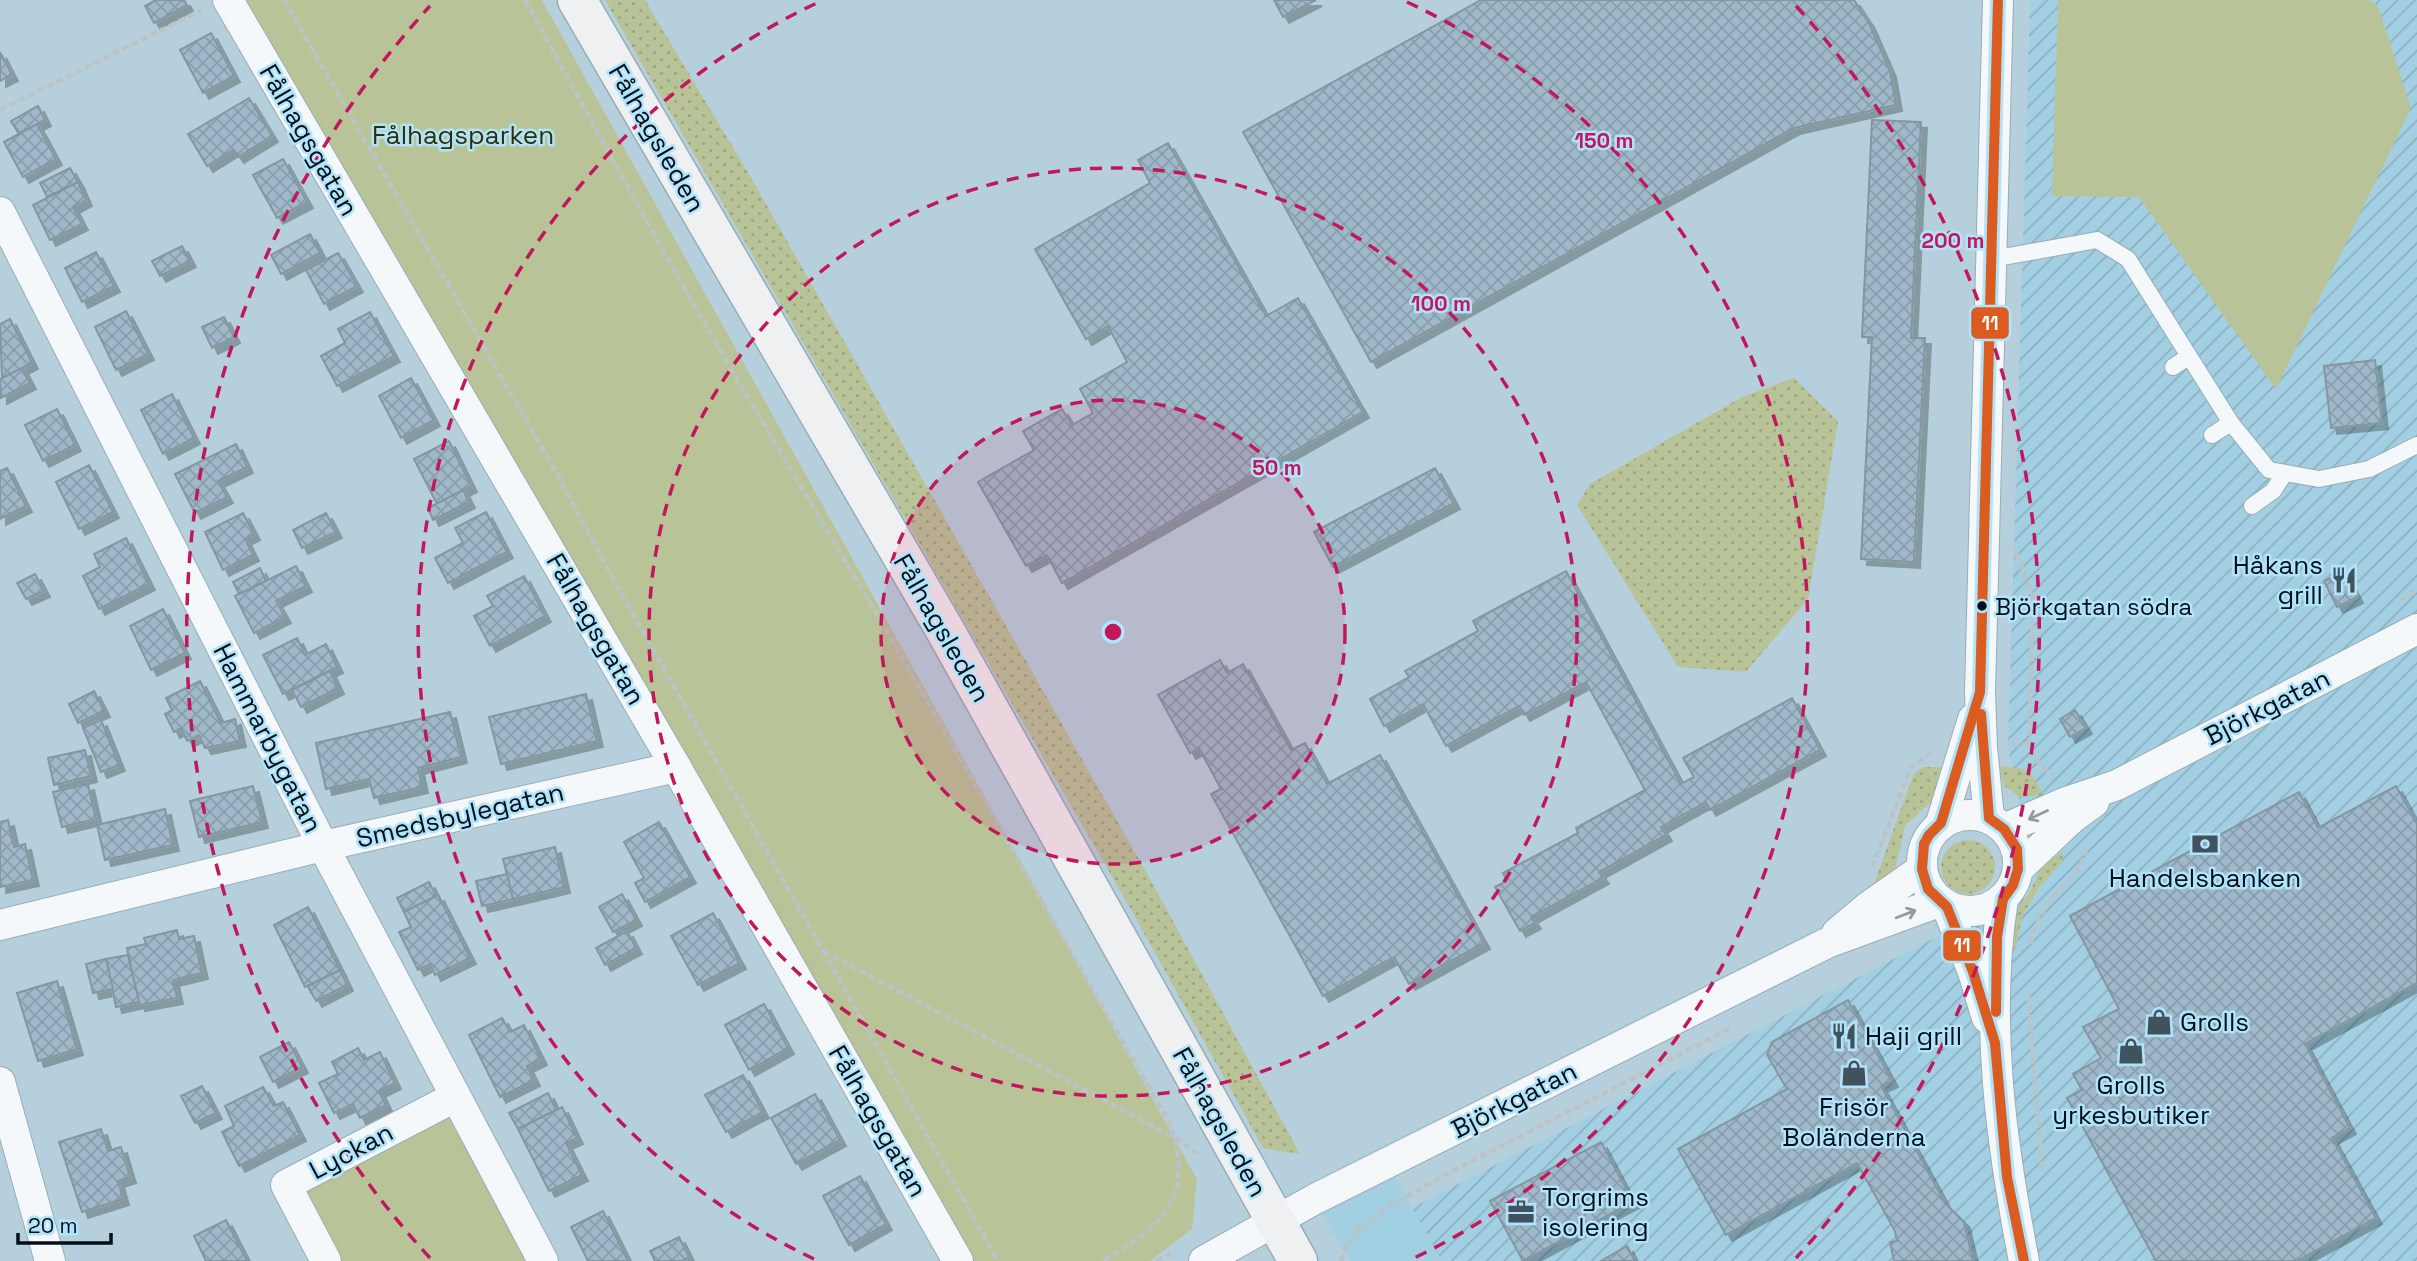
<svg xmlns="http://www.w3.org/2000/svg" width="2417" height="1261" viewBox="0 0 2417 1261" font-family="'Space Grotesk',sans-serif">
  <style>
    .built { fill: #a3cfe3 }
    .industrial { fill: url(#industrial-furrows) }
    .grass { fill: url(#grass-dots) }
    .park { fill: #b8c498 }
    .building { fill: url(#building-cross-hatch); stroke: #8496a2; stroke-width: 2; filter: url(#shadow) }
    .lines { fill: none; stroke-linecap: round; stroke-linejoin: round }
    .lane-casing { stroke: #97adb6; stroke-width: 18 }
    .street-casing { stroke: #97adb6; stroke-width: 32 }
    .secondary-casing { stroke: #97adb6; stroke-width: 41 }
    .path { stroke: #bcc3c7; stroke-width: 4.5; stroke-dasharray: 7 3.5; stroke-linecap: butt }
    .lane { stroke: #f4f8fa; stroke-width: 16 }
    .street { stroke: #f4f8fa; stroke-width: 30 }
    .secondary { stroke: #eff0f1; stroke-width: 38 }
    .bus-1-casing { stroke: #b1e3fb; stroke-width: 16 }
    .bus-1 { stroke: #da5c21; stroke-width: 10 }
    .oneway { stroke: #939ba0 }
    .ring { fill: none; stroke: #c2185b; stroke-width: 3.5; stroke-dasharray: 12 9 }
    .bus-dot { fill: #011018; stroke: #b1e3fb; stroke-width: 2.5 }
    .labels { text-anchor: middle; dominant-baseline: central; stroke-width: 5; stroke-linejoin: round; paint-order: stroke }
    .bus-label { font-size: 24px; fill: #011018; stroke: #b1e3fb; text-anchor: start }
    .park-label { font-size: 26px; fill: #313004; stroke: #b1e3fb }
    .street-label { font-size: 26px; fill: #011018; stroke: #b1e3fb }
    .poi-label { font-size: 26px; fill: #011018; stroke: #b1e3fb }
    .centre { fill: #c2185b; stroke: #b1e3fb; stroke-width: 3.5 }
    .ring-label { font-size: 21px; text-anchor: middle; font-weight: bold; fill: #c2185b; stroke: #b1e3fb; stroke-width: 5; stroke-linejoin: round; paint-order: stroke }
    .line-badge { stroke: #b1e3fb; stroke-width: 2.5 }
    .badge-label { font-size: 19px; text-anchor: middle; font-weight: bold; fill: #fff }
  </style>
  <defs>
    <pattern id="industrial-furrows" width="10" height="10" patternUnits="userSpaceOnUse" patternTransform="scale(1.75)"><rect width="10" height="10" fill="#a3cfe3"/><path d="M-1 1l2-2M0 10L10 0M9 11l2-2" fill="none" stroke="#8bb1c2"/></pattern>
    <pattern id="grass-dots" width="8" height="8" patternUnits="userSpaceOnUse" patternTransform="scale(1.75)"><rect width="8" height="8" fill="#b8c498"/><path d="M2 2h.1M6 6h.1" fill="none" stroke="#9ca782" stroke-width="1.8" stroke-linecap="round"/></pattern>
    <pattern id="building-cross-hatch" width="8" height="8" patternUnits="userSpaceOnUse" patternTransform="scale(1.75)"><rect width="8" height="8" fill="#9fb9ca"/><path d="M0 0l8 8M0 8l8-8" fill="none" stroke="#879ead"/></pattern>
    <filter id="shadow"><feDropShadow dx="6" dy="6" stdDeviation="0" flood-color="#0004"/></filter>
  </defs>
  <rect width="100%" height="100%" fill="#b5d0dc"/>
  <path class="built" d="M1387 1163 1412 1208 1442 1261H1350L1315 1199Z"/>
  <path class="industrial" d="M2030 0H2417V1261H1442L1412 1208 1932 939 2039 892 2008 749Z"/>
  <g class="grass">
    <path d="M605 0H645L746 169 1149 877 1300 1154 1263 1148 1129 906Z"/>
    <path d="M1794 378 1838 421 1808 599 1746 672 1678 667 1577 505 1590 484 1742 397Z"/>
    <path d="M1999 766 2029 770 2044 795 2020 797 2004 786Z"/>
    <path d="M1923 767H1941L1933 800 1905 826 1894 874 1873 887 1909 786 1914 774Z"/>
    <circle cx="1968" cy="867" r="27"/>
    <path d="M2063 851 2062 862 2038 889 2022 917 2015 951 2008 949 2019 905 2028 895 2042 867Z"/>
  </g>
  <g class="park">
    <path d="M228 0H542L1197 1179 1192 1229 1150 1261H958Z"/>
    <path d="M2058 0H2369L2378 6 2411 108 2276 389 2139 197 2052 196Z"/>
    <path d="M455 1097 543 1261H326L286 1185Z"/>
  </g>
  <g class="building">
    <path d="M156 0H184L187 5 154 23 145 6Z"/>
    <path d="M1274 0H1316L1283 17Z"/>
    <path d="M1481 0H1854L1869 23 1890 71 1896 105 1794 128 1371 362 1243 132Z"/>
    <path d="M211 33 234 76 203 93 180 50Z"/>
    <path d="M0 52 12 75 0 81Z"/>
    <path d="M249 98 272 136 238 157 233 150 207 166 188 134Z"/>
    <path d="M38 106 45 120 19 134 11 121Z"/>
    <path d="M1872 120 1921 122 1911 338H1925L1914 562 1861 559 1872 337H1862Z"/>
    <path d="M37 124 56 159 23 177 4 142Z"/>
    <path d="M1168 143 1266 316 1298 298 1363 412 1062 583 1047 555 1026 566 978 482 1034 450 1023 431 1062 409 1072 425 1093 413 1080 389 1127 362 1108 326 1086 339 1035 249 1150 183 1138 160Z"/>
    <path d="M283 159 307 202 277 218 253 175Z"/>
    <path d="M70 168 78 182 47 197 40 183Z"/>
    <path d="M78 182 86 200 73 207 82 224 50 240 33 205Z"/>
    <path d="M310 234 320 253 281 274 271 255Z"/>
    <path d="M182 246 190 261 160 276 152 261Z"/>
    <path d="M96 252 114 286 82 302 65 268Z"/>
    <path d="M338 253 357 286 324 304 306 270Z"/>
    <path d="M126 311 148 354 116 370 95 327Z"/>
    <path d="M370 312 394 356 337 386 321 356 345 343 338 329Z"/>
    <path d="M224 317 234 337 212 348 202 327Z"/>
    <path d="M10 319 32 363 2 378 0 324Z"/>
    <path d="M2375 360 2382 423 2331 428 2324 366Z"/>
    <path d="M22 368 30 383 1 398 0 379Z"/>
    <path d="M411 378 434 420 401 438 379 396Z"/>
    <path d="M172 394 194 438 163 454 141 410Z"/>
    <path d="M57 409 75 445 43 461 25 425Z"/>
    <path d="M449 441 471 486 437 504 414 459Z"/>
    <path d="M236 444 247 467 218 481 227 497 195 513 175 474Z"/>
    <path d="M89 465 113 512 79 529 56 482Z"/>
    <path d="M7 468 26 506 0 519V471Z"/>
    <path d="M1435 468 1454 503 1333 567 1314 532Z"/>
    <path d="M463 490 469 502 433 520 428 508Z"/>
    <path d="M486 512 507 552 448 583 435 558 463 543 455 528Z"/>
    <path d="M243 513 254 534 245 539 253 555 223 570 205 532Z"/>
    <path d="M326 513 336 532 302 548 293 530Z"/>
    <path d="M126 538 149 584 99 609 83 576 100 567 94 554Z"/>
    <path d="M296 566 306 586 276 601 285 617 254 633 235 596Z"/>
    <path d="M260 568 266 581 239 594 233 582Z"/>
    <path d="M1566 571 1681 784 1694 777 1683 758 1792 698 1820 750 1710 810 1706 802 1661 827 1666 835 1599 872 1603 878 1531 917 1535 923 1520 931 1495 887 1507 881 1503 873 1578 833 1576 828 1645 790 1586 682 1524 715 1519 706 1446 746 1423 704 1384 726 1370 699 1409 677 1405 671 1478 631 1473 621Z"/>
    <path d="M2344 572 2357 597 2337 607 2324 581Z"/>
    <path d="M35 574 44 591 26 599 17 583Z"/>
    <path d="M524 576 545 616 490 646 474 616 493 606 487 596Z"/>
    <path d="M163 609 185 653 151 670 130 626Z"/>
    <path d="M297 638 305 655 326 644 337 667 283 694 263 655Z"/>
    <path d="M1220 660 1227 673 1243 664 1291 750 1305 743 1327 784 1380 755 1484 943 1409 984 1394 957 1323 996 1211 794 1221 789 1199 748 1190 753 1158 695Z"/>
    <path d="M330 671 338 688 301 707 292 690Z"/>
    <path d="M200 681 221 723 235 719 240 741 205 748 199 735 187 741 181 728 174 732 165 714 172 710 166 698Z"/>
    <path d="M94 691 104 711 78 723 69 704Z"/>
    <path d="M586 694 597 741 501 764 489 717Z"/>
    <path d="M2075 710 2086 728 2070 737 2060 719Z"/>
    <path d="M450 712 461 757 418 768 422 787 374 798 369 779 326 789 316 743Z"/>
    <path d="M101 720 119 765 101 772 83 728Z"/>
    <path d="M85 750 91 776 54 785 48 758Z"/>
    <path d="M88 784 96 819 62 827 53 792Z"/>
    <path d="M253 786 262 822 199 837 190 801Z"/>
    <path d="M2396 786 2417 824V983L2305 1044 2350 1128 2332 1138 2376 1218 2297 1261H2156L2067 1098 2082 1090 2073 1074 2101 1058 2083 1027 2119 1009 2070 916 2299 792 2318 828Z"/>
    <path d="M165 809 173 845 105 860 97 825Z"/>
    <path d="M8 820 14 847 25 844 33 880 0 887V822Z"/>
    <path d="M659 822 690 877 645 902 635 883 644 878 624 842Z"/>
    <path d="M555 847 564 887 513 899 503 859Z"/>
    <path d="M507 874 513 899 482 906 476 881Z"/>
    <path d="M429 882 436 896 404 912 397 898Z"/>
    <path d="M622 894 636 920 613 932 599 907Z"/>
    <path d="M438 895 470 958 435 975 430 964 418 970 399 932 411 927 404 912Z"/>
    <path d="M308 907 340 970 305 987 274 925Z"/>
    <path d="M713 913 740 963 698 985 671 936Z"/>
    <path d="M177 930 179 939 194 936 202 973 173 980 177 998 139 1005 127 948 146 944 144 938Z"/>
    <path d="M627 931 636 948 605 965 596 948Z"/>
    <path d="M128 955 139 1002 116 1007 106 959Z"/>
    <path d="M106 959 113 989 93 993 86 964Z"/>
    <path d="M340 970 347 985 316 1001 308 986Z"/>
    <path d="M57 981 77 1049 38 1061 17 993Z"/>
    <path d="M1848 1000 1892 1081 1881 1086 1945 1203 1964 1222 1973 1261H1894L1890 1242 1897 1241 1895 1231 1857 1163 1726 1235 1678 1149 1787 1089 1767 1055 1772 1042Z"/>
    <path d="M764 1004 788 1048 749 1070 725 1025Z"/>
    <path d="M502 1018 510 1032 524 1025 541 1059 527 1066 534 1080 500 1097 469 1035Z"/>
    <path d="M289 1042 302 1067 273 1082 260 1057Z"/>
    <path d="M358 1048 364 1060 380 1052 395 1083 379 1091 386 1105 360 1118 353 1104 334 1113 319 1083 338 1074 332 1062Z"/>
    <path d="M743 1075 763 1112 726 1132 705 1095Z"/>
    <path d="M202 1086 216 1113 195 1123 181 1096Z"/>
    <path d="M263 1087 274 1106 283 1102 300 1135 239 1166 222 1132 234 1126 225 1106Z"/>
    <path d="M548 1093 556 1110 518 1129 509 1113Z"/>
    <path d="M815 1094 840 1140 796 1164 771 1118Z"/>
    <path d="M562 1107 577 1138 566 1143 582 1175 549 1191 518 1129Z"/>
    <path d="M101 1129 108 1151 121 1147 130 1177 118 1181 123 1199 82 1212 59 1142Z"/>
    <path d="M1601 1142 1633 1202 1523 1261 1490 1201Z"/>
    <path d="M860 1176 886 1224 849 1245 823 1196Z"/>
    <path d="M603 1211 628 1261H588L571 1227Z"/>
    <path d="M226 1220 236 1240 247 1261H206L194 1236Z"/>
    <path d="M679 1237 689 1257 682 1261H655L650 1251Z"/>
    <path d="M1627 1246 1635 1261H1601Z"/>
  </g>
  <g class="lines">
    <g class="lane-casing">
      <g id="lane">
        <path d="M1992 259 2097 240 2128 259 2231 423 2269 470 2319 479 2369 469 2417 445"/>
        <path d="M2173 367 2188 357"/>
        <path d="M2212 435 2231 423"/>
        <path d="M2252 506 2273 491 2285 473"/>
      </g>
    </g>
    <g class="street-casing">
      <g id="street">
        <path d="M228 0 676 767 958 1261"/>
        <path d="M0 212 323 846 543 1261"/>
        <circle cx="1970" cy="863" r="48"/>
        <path d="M1989 818 1982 747 1980 692 1998 0"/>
        <path d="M1941 823 1973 719"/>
        <path d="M2004 829 2064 803 2117 785 2417 629"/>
        <path d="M2018 869 2072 818 2094 802"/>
        <path d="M2003 899C1984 1019 2001 1143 2024 1261"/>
        <path d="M1947 907 1973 972 1987 1018"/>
        <path d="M0 925 323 846 676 767"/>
        <path d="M1837 933 1868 907 1922 869"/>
        <path d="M0 1082 50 1261"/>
        <path d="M326 1261 286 1185 455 1097"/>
        <path d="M1204 1261 1315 1199 1827 943 1939 902"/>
      </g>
    </g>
    <g class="secondary-casing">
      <path id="secondary" d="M577 0 945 630 1298 1261"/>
    </g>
    <g class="path">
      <path d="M284 0 559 477 607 568 998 1261"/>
      <path d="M525 0 656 238 735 376 878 616 1169 1122C1196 1195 1164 1227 1102 1261"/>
      <path d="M0 110 202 10"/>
      <path d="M2016 553 2033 597 2029 744C2035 757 2040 771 2055 774"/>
      <path d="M2399 601 2417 591"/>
      <path d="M2012 745 2029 744"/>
      <path d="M1872 867 1911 767 1931 753"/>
      <path d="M2031 944C2034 928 2042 910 2052 898 2065 883 2085 868 2086 847"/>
      <path d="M823 951 1175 1138 1197 1153"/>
      <path d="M2028 994 2042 1170"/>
      <path d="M1156 1261 1176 1251"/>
      <path d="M1341 1261 1347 1245 1358 1230 1388 1207 1445 1175 1729 1029"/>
    </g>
    <use href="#lane" class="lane"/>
    <use href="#street" class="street"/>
    <use href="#secondary" class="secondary"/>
    <g class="bus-1-casing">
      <g id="bus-1">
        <path d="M1998 0 1980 692 1941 823 1929 835 1924 844 1922 869 1928 889 1947 907 1973 972 1995 1043 2007 1177 2024 1261"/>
        <path d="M1981 714 1989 818 2004 829 2017 849 2018 869 2013 885 2003 899 1997 937 1996 1012"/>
      </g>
    </g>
    <use href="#bus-1" class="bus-1"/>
  </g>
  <defs><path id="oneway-shaft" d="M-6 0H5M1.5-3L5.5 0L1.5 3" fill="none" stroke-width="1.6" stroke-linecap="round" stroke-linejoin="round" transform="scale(1.75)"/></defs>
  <g class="oneway">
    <use href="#oneway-shaft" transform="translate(2038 815) rotate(155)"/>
    <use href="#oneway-shaft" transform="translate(1906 914) rotate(-21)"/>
  </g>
  <circle cx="1113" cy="632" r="232" fill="#c2185b" fill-opacity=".12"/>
  <g class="ring">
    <circle cx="1113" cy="632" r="232"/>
    <circle cx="1113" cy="632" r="464"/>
    <path d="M814 1259A695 695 0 0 1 819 2M1407 2A695 695 0 0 1 1412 1259"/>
    <path d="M430 1258A927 927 0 0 1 430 6M1796 6A927 927 0 0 1 1796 1258"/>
  </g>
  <defs>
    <g id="restaurant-bare" transform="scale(2.1)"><path d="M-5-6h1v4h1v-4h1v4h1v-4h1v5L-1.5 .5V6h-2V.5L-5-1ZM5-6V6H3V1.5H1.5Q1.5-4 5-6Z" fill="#40535d" stroke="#b1e3fb" stroke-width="2.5" paint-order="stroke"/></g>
    <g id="bank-bare" transform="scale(2.1)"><path d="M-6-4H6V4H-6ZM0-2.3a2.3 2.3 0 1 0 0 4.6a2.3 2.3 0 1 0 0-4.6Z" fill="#40535d" stroke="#b1e3fb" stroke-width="2.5" paint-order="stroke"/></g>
    <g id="shop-bare" transform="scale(2.1)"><path d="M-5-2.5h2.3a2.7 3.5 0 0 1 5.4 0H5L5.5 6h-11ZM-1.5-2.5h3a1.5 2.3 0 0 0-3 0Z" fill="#40535d" stroke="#b1e3fb" stroke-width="2.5" paint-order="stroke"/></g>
    <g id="office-bare" transform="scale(2.1)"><path d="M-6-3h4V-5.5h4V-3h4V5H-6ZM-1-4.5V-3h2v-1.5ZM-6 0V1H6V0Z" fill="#40535d" stroke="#b1e3fb" stroke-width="2.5" paint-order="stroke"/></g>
  </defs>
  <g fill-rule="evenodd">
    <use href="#restaurant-bare" x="2344" y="580"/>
    <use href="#bank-bare" x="2205" y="844"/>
    <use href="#shop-bare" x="2159" y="1022"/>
    <use href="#restaurant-bare" x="1844" y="1036"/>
    <use href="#shop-bare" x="2131" y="1051"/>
    <use href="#shop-bare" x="1854" y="1073"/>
    <use href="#office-bare" x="1521" y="1212"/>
  </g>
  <circle class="bus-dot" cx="1982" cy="606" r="6"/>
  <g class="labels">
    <g class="bus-label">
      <text x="1995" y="606">Björkgatan södra</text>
    </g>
    <g class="park-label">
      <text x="463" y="135">Fålhagsparken</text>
    </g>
    <g class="street-label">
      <text transform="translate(657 138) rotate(60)">Fålhagsleden</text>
      <text transform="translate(309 140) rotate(60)">Fålhagsgatan</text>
      <text transform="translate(942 628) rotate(60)">Fålhagsleden</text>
      <text transform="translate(596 629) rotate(60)">Fålhagsgatan</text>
      <text transform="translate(2267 707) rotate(-27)">Björkgatan</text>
      <text transform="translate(268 738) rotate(63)">Hammarbygatan</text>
      <text transform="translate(460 815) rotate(-13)">Smedsbylegatan</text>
      <text transform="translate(1514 1100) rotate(-27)">Björkgatan</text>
      <text transform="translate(878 1121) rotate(60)">Fålhagsgatan</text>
      <text transform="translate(1220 1122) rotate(61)">Fålhagsleden</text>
      <text transform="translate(351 1151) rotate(-28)">Lyckan</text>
    </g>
    <g class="poi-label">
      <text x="2323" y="565" text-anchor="end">Håkans<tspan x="2323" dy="30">grill</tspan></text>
      <text x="2205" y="878">Handelsbanken</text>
      <text x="2180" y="1022" text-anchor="start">Grolls</text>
      <text x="1865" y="1036" text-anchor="start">Haji grill</text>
      <text x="2131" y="1085">Grolls<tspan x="2131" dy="30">yrkesbutiker</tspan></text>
      <text x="1854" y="1107">Frisör<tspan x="1854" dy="30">Boländerna</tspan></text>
      <text x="1542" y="1197" text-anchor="start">Torgrims<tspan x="1542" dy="30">isolering</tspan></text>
    </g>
  </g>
  <circle cx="1113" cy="632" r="10" class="centre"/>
  <g class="ring-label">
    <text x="1604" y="148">150 m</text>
    <text x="1953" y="248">200 m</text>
    <text x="1441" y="311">100 m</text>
    <text x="1277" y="475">50 m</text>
  </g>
  <g class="line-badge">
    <rect x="1970" y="306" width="40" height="34" rx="7" fill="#da5c21"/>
    <rect x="1942" y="929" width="40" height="33" rx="7" fill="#da5c21"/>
  </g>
  <g class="badge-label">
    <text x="1990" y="330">11</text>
    <text x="1962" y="952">11</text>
  </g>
  <path d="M18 1233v10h93v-10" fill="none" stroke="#011018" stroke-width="3.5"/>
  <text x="28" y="1233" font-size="21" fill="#011018" stroke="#b1e3fb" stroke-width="5" paint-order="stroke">20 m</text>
</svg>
